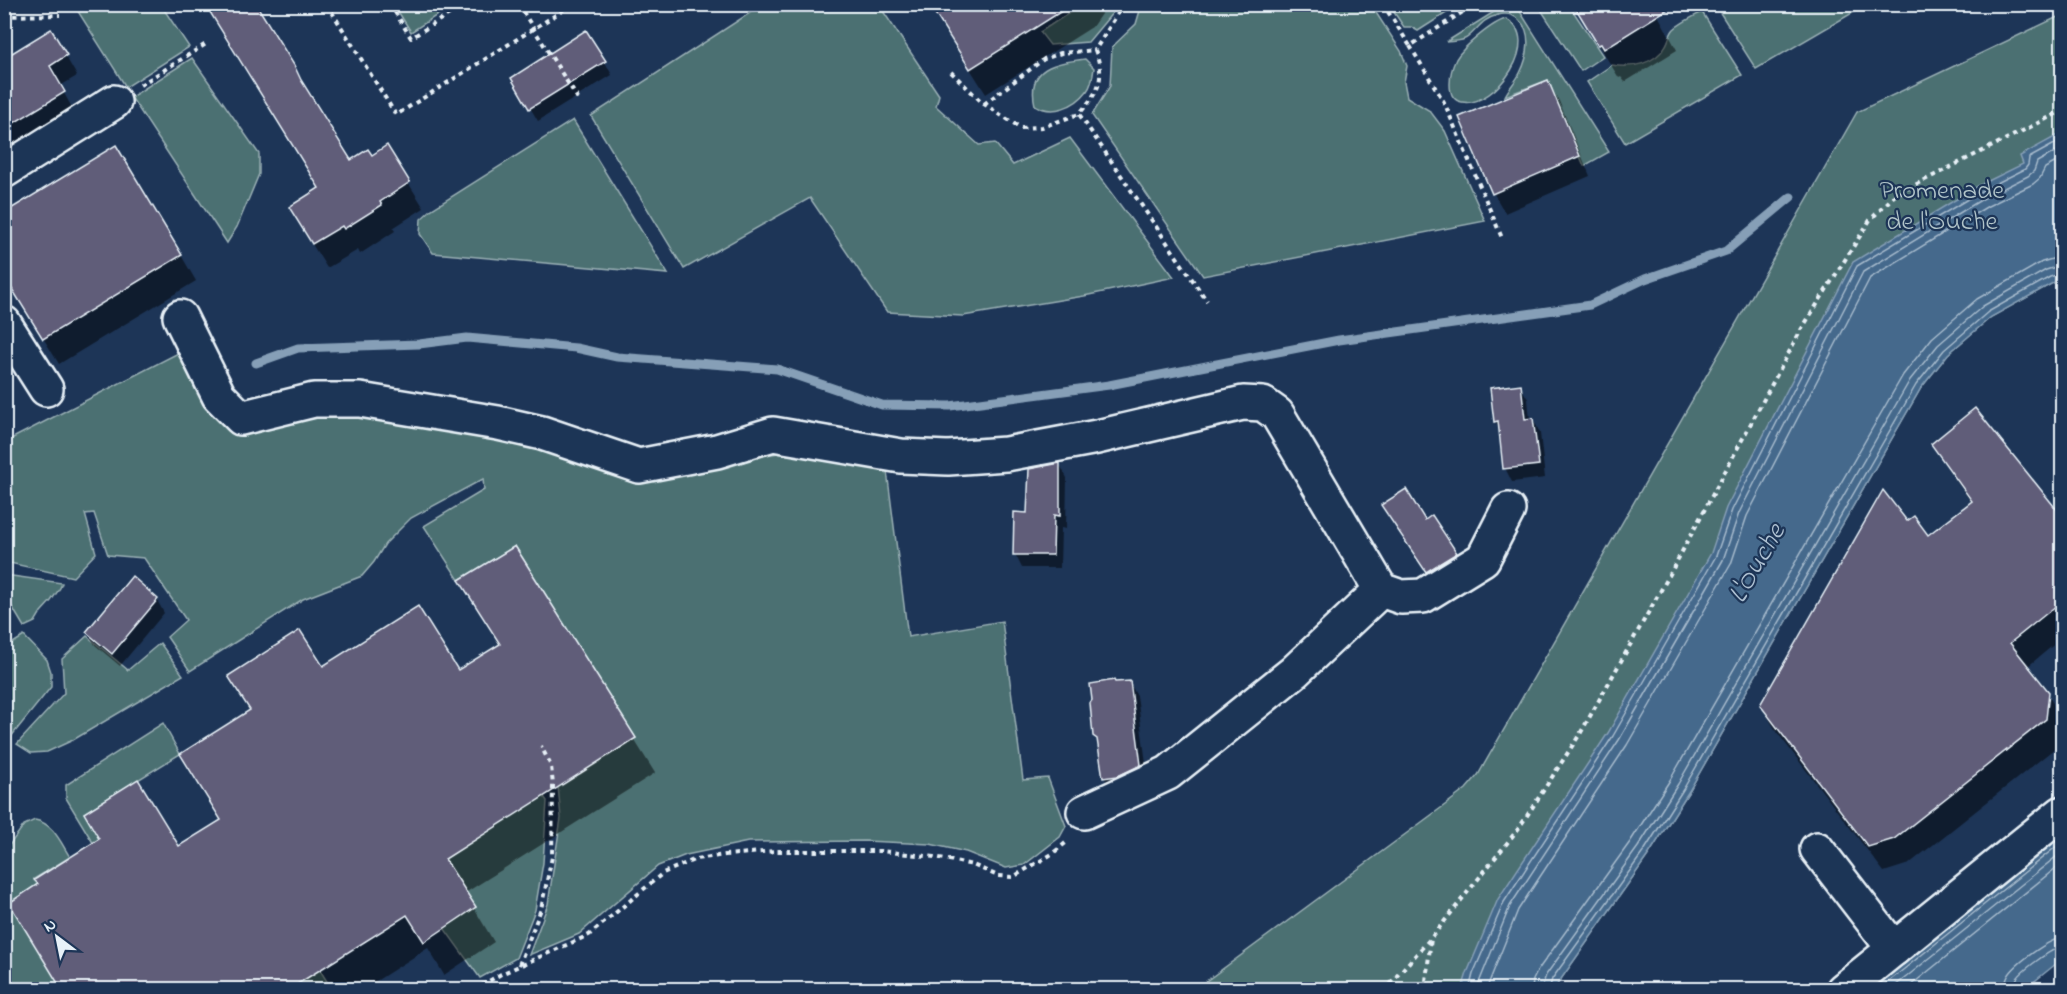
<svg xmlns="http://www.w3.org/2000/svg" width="2067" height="994" viewBox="0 0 2067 994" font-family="'Indie Flower',sans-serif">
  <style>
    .green { fill: #4c7072; stroke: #9ab0b5; stroke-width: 1.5 }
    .water { fill: #45698c; stroke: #869fb7; stroke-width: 1.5 }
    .shadow { fill: #0007 }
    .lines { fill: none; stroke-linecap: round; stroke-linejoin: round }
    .shore { stroke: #a7bbcd; stroke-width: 1.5 }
    .stream { stroke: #869fb7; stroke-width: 9 }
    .building { fill: #615d79; stroke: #e8f1f8; stroke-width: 1.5 }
    .minor-casing { stroke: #e8f1f8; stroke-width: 38 }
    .path { stroke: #e8f1f8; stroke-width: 4; stroke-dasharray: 4.5 4.5; stroke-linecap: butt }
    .minor { stroke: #1d3557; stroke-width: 33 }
    .labels { text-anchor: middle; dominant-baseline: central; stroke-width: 4.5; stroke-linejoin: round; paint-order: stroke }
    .park-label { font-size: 27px; fill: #b1c4c9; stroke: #1d3557 }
    .water-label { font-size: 28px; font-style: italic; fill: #afc1d2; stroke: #1d3557 }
  </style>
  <rect width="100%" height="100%" fill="#1d3557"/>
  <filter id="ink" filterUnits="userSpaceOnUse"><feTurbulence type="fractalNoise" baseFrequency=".0167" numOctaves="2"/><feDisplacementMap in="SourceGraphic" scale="12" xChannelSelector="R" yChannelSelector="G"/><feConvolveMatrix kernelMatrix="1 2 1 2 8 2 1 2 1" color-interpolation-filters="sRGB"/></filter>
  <g filter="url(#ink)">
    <g class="green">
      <path d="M1142 4 1371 5 1401 51 1407 66 1404 82 1407 97 1430 111 1445 131 1485 221 1203 276 1092 115 1110 86 1112 47 1136 24Z"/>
      <path d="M74 5H161L189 47 126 87Z"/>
      <path d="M394 5H453L411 32Z"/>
      <path d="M762 5H879L939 95 936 106 979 145 995 143 1013 165 1070 138 1174 277 1084 296 963 316 887 312 810 198 684 269 591 116Z"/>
      <path d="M1081 5H1119L1088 42 1050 45 1040 32Z"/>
      <path d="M1389 5H1459L1418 31 1411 27H1404Z"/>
      <path d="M1505 5H1516L1609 152 1584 166 1548 80 1505 96C1509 88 1516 81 1520 73 1528 58 1533 32 1519 20 1513 14 1506 13 1498 15 1482 19 1479 28 1468 37 1463 42 1453 41 1446 42Z"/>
      <path d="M1538 5H1569L1603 56 1581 71Z"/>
      <path d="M1720 5V4L1866 5 1756 69 1719 11Z"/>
      <path d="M1702 12 1742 75 1625 143 1587 82 1612 65C1631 69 1656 64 1666 45 1669 40 1670 33 1674 29 1682 22 1693 17 1702 12Z"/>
      <path d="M2062 15V278L1991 317 1948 354 1921 388 1689 791 1649 854 1554 989 1194 990 1445 805 1466 789 1478 775 1857 112Z"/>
      <path d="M1506 19C1544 39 1496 108 1462 102 1444 99 1450 71 1456 59 1463 47 1493 22 1506 19Z"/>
      <path d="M192 58 259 154V174L237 227 227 243 131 97Z"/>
      <path d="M1085 59 1094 68C1093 76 1092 85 1087 91 1075 107 1052 116 1035 105 1026 67 1055 63 1085 59Z"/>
      <path d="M573 120 668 274 433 253 420 234 421 219 432 209Z"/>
      <path d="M184 350 213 408 362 409 681 469 778 453 887 471 908 637 1002 621 1023 780 1048 778 1066 826 1060 837 1024 865 1006 868 966 852 930 844 865 841 748 842 686 855 658 866 579 934 529 955 548 904 561 818 553 732 580 774 636 738 515 546 459 580 424 526 484 490 483 479 411 518 385 544 374 562 362 576 303 599 190 671 167 637 186 620 144 558 108 555 94 513 85 514 96 553 73 577 5 562V442Z"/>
      <path d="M5 575 62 583 60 588 51 601 41 612 35 622 24 627 5 595Z"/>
      <path d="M24 636 47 660 51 672V687L10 738 5 731V648Z"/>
      <path d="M87 636 128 670 160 643 183 675 73 740 47 752 31 753 17 744 64 693 62 659Z"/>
      <path d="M163 723 180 754 84 813 111 857 104 861 66 798V785Z"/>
      <path d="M542 794 547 801 543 863 535 910 516 958 480 978 444 928 476 907 445 859Z"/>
      <path d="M35 820C53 823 61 843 70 857L34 879 38 884 9 903 62 989 5 990V851L24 825Z"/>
      <path d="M320 970 328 983 320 989 288 990Z"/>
    </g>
    <g class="water">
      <path d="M2062 133V278L1991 317 1948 354 1921 388 1689 791 1649 854 1554 989H1462L1467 973 1498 899 1608 733 1711 553 1726 508 1853 262 1978 186 2023 164 2020 156Z"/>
      <path d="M2062 835V959L2025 989 1868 990Z"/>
    </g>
    <g class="shadow">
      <path d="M734 4H749L739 11Z"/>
      <path d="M929 4H1102L1101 14 1092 27 986 94Z"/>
      <path d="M1573 4H1652L1677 50 1625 82 1621 77 1619 78Z"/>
      <path d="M51 31 77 76 60 86 75 113 4 155V60Z"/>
      <path d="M605 62 612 75 538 121 513 79Z"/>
      <path d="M1548 82 1559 101 1590 176 1505 213 1494 194 1461 118Z"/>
      <path d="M308 92 351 162 371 157 386 147 424 208 393 228 395 231 360 254 358 250 327 268 305 233 320 189Z"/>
      <path d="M181 255 196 281 59 364 4 274Z"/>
      <path d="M1520 386 1528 399 1530 420 1533 419 1540 433 1545 478 1512 482 1505 468 1500 430 1495 421Z"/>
      <path d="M1974 410 2062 519V638L2027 667 2047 693 2062 719 2059 745 1909 864 1884 872 1776 731 1761 705 1906 523 1928 537 1972 503 1948 469 1933 444Z"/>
      <path d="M1060 465 1067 478 1066 529 1061 528 1060 568H1022L1015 554 1028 514Z"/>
      <path d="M1391 519 1424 522 1456 554 1463 567 1434 585Z"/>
      <path d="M515 548 655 773 465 893 494 942 444 975 428 948 362 990H62L178 848 222 822 182 755 250 712 230 677 322 668 457 672 500 646 461 580Z"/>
      <path d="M157 600 164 613 120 666 95 645 87 632Z"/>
      <path d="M1129 682 1137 696 1148 778 1112 791 1104 777 1114 683Z"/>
    </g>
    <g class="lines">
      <g class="shore">
        <path d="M1469 990 1473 974 1504 902 1613 736 1716 556 1732 510 1857 266 1981 191 2025 169 2028 165 2029 158 2062 140"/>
        <path d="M1476 990 1510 906 1619 740 1723 560 1739 513 1863 272 1984 198 2028 176 2034 171 2037 162 2062 148"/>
        <path d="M1486 990 1518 910 1627 745 1731 564 1747 516 1870 278 1988 206 2033 184 2040 178 2045 168 2062 159"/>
        <path d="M1532 990 1533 980 1538 970 1630 842 1670 780 1903 375 1932 338 1977 299 2042 262 2062 256"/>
        <path d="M1541 990 1546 975 1638 847 1678 784 1910 380 1938 345 1983 306 2046 270 2062 265"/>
        <path d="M1549 990 1552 979 1644 851 1684 788 1916 385 1944 350 1988 312 2050 277 2062 273"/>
        <path d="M1878 990 2062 842"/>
        <path d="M1890 990 2062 852"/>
        <path d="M1905 990 2062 863"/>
        <path d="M2005 990C2005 984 2006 980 2008 976 2015 964 2049 939 2062 938"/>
        <path d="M2014 990C2014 985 2014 984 2016 980 2021 971 2052 948 2062 947"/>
      </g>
      <path class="stream" d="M256 363 298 348 419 344 467 338 576 348 617 357 777 369 882 405 950 406 1109 385 1339 340 1590 305 1645 279 1726 251 1791 197"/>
    </g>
    <g class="building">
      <path d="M205 4H256L294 65 301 80 351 160 368 149 372 155 387 145 410 182 380 202 382 205 344 229 342 226 312 244 289 207 319 188Z"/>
      <path d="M929 4H1073L970 69Z"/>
      <path d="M1573 4H1676L1604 49 1601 44 1598 45Z"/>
      <path d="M51 29 67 55 50 66 65 92 4 129V58Z"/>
      <path d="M586 30 606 61 529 109 511 78Z"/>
      <path d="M1548 80 1580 156 1492 194 1459 117Z"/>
      <path d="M116 145 182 255 43 339 4 276V213Z"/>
      <path d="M1521 384 1525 419 1533 418 1539 465 1503 469 1498 421 1494 422 1490 388Z"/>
      <path d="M1975 408 2062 516V601L2010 643 2049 692 2046 719 1894 839 1868 847 1760 705 1883 490 1907 521 1914 516 1928 535 1972 501 1931 444Z"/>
      <path d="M1060 463V516L1054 515 1053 555H1013L1014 512 1027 513 1029 469Z"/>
      <path d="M1406 489 1425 520 1432 515 1457 553 1426 572 1381 505Z"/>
      <path d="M515 546 636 738 445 859 476 907 424 942 407 915 288 990H62L9 903 38 884 34 880 99 839 84 813 138 779 179 846 221 820 180 754 250 710 228 676 300 630 323 666 418 606 458 670 500 644 459 580Z"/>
      <path d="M132 576 158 599 112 654 86 632Z"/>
      <path d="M1114 680 1115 682 1130 681 1141 765 1118 776 1103 778 1097 739 1093 736 1090 703 1092 700 1090 684Z"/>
    </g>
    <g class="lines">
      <g class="minor-casing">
        <g id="minor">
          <path d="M4 171 114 102"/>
          <path d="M180 317 219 396 241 418 314 400H360L498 423 542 433 639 466 717 451 773 434 901 456 948 458 1006 454 1097 437 1243 403 1263 404 1277 414 1381 590 1401 597 1423 596 1483 559 1508 510"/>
          <path d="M4 323 46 389"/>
          <path d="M1084 812 1168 773 1294 672 1381 590"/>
          <path d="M1817 849 1894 949"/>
          <path d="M1843 990 2062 813"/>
        </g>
      </g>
      <g class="path">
        <path d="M327 4 396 115 573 4"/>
        <path d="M390 4 411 38 465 4"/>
        <path d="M518 4 580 102"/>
        <path d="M1124 4 1095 50C1106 79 1099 91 1079 114L1207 301"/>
        <path d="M1383 4 1410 46 1475 4"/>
        <path d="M4 16 60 15"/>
        <path d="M1410 46 1444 102 1502 238"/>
        <path d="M951 72 984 104 1021 128 1042 127 1079 114"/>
        <path d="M140 85 206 44"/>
        <path d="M984 104 1044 59 1061 53 1095 50"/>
        <path d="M519 965 541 909 552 857 553 785 551 766 541 746"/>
        <path d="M474 990 501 974 589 935 663 873 696 859 725 855 775 851H880L935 857 973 865 998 876 1013 877 1052 854 1068 841"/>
        <path d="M1384 990 1431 938 1519 828 1580 734 1670 574 1801 330 1870 220 1895 195 2062 111"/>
        <path d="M1425 990 1431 938"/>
        <path d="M2051 990 2062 980"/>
      </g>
      <use href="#minor" class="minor"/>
    </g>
  </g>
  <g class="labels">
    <g class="park-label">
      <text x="1942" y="191">Promenade<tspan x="1942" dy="31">de l'Ouche</tspan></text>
    </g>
    <g class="water-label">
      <text transform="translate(1758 564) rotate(-60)">L'Ouche</text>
    </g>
  </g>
  <rect width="2067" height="994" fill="none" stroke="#1d3557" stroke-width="24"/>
  <rect x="12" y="12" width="2043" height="970" fill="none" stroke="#e8f1f8" stroke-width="2" filter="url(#ink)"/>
  <g transform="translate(57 937) rotate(328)" stroke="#1d3557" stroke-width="4.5" paint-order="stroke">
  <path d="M0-4.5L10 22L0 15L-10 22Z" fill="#e8f1f8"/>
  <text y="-9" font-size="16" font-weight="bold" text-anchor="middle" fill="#e8f1f8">N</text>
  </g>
</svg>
